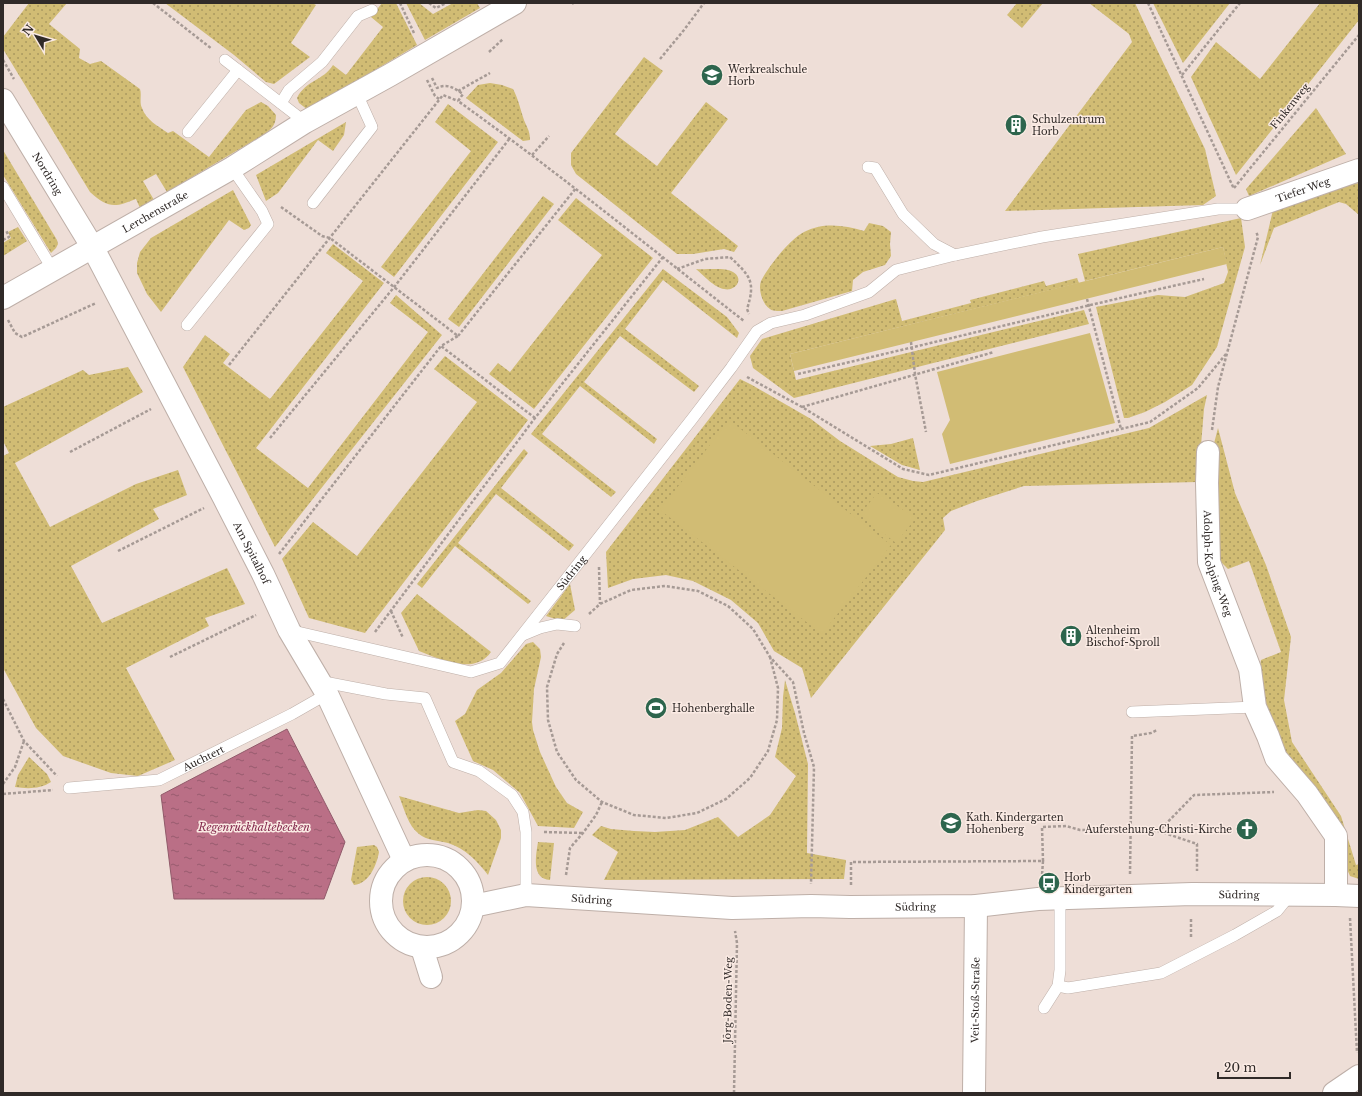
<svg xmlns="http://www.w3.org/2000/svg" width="1362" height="1096" viewBox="0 0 1362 1096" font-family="'Libre Baskerville',serif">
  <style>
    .grass { fill: url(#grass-dots) }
    .pitch { fill: #d1bc74 }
    .water { fill: url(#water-ripples); stroke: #915a6a }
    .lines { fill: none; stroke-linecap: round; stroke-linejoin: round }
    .lane-casing { stroke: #beafa8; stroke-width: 12 }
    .street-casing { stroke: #beafa8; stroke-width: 24 }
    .path { stroke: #a69a95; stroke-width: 2.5; stroke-dasharray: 3 2; stroke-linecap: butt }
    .lane { stroke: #fff; stroke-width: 11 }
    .street { stroke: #fff; stroke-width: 22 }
    .labels { text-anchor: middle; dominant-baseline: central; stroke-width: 3; stroke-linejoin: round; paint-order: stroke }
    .poi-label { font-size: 10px; fill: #302a28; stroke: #fbebe4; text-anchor: start }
    .street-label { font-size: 10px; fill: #302a28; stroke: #fbebe4 }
    .water-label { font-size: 11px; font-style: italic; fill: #84294d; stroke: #fbebe4 }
  </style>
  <defs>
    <pattern id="grass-dots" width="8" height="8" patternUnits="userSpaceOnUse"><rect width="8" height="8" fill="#d1bc74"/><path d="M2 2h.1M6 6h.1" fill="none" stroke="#aa995f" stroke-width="1.8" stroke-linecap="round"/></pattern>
    <pattern id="water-ripples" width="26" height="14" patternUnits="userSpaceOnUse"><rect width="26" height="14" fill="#ba6f86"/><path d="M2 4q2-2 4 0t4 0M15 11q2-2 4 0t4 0" fill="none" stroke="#985b6e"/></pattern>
  </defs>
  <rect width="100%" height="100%" fill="#eeded7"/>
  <g class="grass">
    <path d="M29 3H67L49 24 80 49 79 58 90 64 101 61 140 89C142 95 139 102 142 108 146 120 158 126 168 133L173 131 209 157 246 110 261 102 268 106 276 115C276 127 269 131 260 137L167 192 156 174 143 181 154 200 140 208 136 199C114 208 108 208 90 192L3 49V37Z"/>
    <path d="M165 3H312L316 5 291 43 310 57 274 84 266 82 234 55Z"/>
    <path d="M382 3H396L417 45 308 110 299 103 297 98C306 80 323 81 333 65L346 75 383 27 371 17Z"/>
    <path d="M406 3H419L433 14 453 3H477L480 8 425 40Z"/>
    <path d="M1017 3H1043L1022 28 1007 15Z"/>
    <path d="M1089 3H1135L1148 31 1205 149 1216 196 1203 205 1005 211 1132 42 1129 34Z"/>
    <path d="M1153 3H1230L1183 63Z"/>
    <path d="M1320 3H1359V20L1236 175 1191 77 1216 42 1260 79Z"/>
    <path d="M644 57 663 71 615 134 657 166 706 102 728 119 671 193 738 246 734 252 724 249 693 254H677L576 174 571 165V153Z"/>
    <path d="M490 83 502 85 513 89C518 98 520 108 523 117 526 127 530 129 530 140L523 141 466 98 478 85Z"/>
    <path d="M448 104 498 142 394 277 381 267 471 151 435 122Z"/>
    <path d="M1316 108 1346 154 1249 196 1246 189Z"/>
    <path d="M346 122 344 135 333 151 318 140 278 193 266 201 256 175Z"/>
    <path d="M3 150 57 240 58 244 56 248 51 253 3 175Z"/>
    <path d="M1359 183V215L1346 204 1339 202 1274 228 1260 265 1273 210 1323 195 1343 186Z"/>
    <path d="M233 190 251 225 249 228 244 230 229 220 161 312 147 294 137 273V263L140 252 151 238Z"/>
    <path d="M543 196 554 204 459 327 448 319Z"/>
    <path d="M576 198 653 258 534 409 489 374 498 363 510 372 602 255 558 220Z"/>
    <path d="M1241 218 1245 247 1217 347 1192 385 1165 402 1145 412 1128 418H1124L1096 307 1158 295 1185 297 1224 283 1228 272 1223 247 1085 281 1078 254Z"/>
    <path d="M869 223 883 226 891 232 890 244 891 256 885 265 863 272 853 280 852 291 782 311C778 311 772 311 770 309 762 304 758 289 761 281 768 267 790 239 804 232 823 222 844 225 864 231Z"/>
    <path d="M18 227 27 241 3 256V243L11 238 8 232Z"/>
    <path d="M333 244 384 283 256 448 308 488 428 332 390 303 396 295 442 335 275 547 183 367 205 335 230 354 223 363 270 399 363 281 326 253Z"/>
    <path d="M663 269 727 317 739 333 737 338 663 280 625 329 699 386 694 392 620 336 584 382 657 439 654 444 580 386 542 434 616 492 611 497 531 434Z"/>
    <path d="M696 269C705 270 726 267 733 272 745 279 735 292 724 289 715 288 703 275 696 269Z"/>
    <path d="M1077 278 1079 283 790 354 796 380 1084 310 1089 324 794 398 753 368 750 356 762 339 896 299 902 321 971 303 970 300 1044 281 1046 286Z"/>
    <path d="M445 356 528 420 365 633 309 618 282 559 313 522 357 556 477 402 434 369Z"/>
    <path d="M128 367 143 392 15 463 50 527 136 484 178 470 187 495 153 509 159 519 71 566 102 623 227 568 245 604 205 618 209 626 126 668 175 760 138 776 111 773 63 756 36 728 3 668V456L9 453 3 441V407L83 370 89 375Z"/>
    <path d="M740 379 752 385 811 419 840 441 898 477 913 481 923 482 1149 428 1207 395 1204 409 1198 482 1024 486 977 501 951 511 943 518 945 530 811 698 802 668 774 651 758 623 731 600 693 581 666 575 633 579 608 588 606 552Z"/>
    <path d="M1218 428 1235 493 1266 565 1291 637 1284 700 1292 742 1341 816 1356 865 1359 864V879L1350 876 1346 867 1294 770 1268 712 1259 671 1261 660 1281 652 1249 561 1228 569 1220 561 1216 554 1212 451Z"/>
    <path d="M913 438 920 470 902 465 870 446 891 444Z"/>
    <path d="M524 449 528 453 501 488 574 545 569 551 496 494 458 543 531 601 528 604 455 546 422 588 417 584Z"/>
    <path d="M570 584 575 610 562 621 546 616Z"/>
    <path d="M417 594 491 652C474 676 440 659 419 651L401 613Z"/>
    <path d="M533 642 540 649 541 657 534 689 532 722 533 730 540 752 556 787 567 803 583 812 574 828 538 826 520 793 493 770 473 761 455 721 465 714 477 690 501 673 526 644Z"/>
    <path d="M785 680 795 713 808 764 807 853 846 860 844 879 604 880 618 852 592 835 601 826 611 829 634 831 655 832 685 830 718 817 738 837 770 815 796 776 775 757 782 728 783 697Z"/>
    <path d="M29 757 47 774 51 782C40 789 28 789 15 787L18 775Z"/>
    <path d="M399 796 459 813 478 810 486 811 496 820 501 830V838L488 875C477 861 466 849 448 843 439 841 426 840 419 834 408 826 404 808 399 796Z"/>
    <path d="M538 842 554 843 550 880C531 879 536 855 538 842Z"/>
    <path d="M374 845 377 847 379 852C377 864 369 884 354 885L351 880 357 847Z"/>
    <circle cx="427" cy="901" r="24"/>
  </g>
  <g class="pitch">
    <path d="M1223 247 1227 264 794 371 790 354Z"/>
    <path d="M1090 333 1115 423 950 464 942 434 950 420 937 372Z"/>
    <path d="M729 420 891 545 822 634 660 510Z"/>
    <path d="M877 493 916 518 896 543 860 515Z"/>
  </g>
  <path class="water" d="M287 729 345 842 324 899H174L161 795Z"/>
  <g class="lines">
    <g class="lane-casing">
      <g id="lane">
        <path d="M225 60 305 122"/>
        <path d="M281 103 289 90 322 62 358 16 372 10"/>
        <path d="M188 132 238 70"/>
        <path d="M868 167 875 168 903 214 934 244 955 255"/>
        <path d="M3 187 53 270"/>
        <path d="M313 203 372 127 357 94"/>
        <path d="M187 325 268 224 262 211 232 168"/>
        <path id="s1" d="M289 630 471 672 500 663 692 419 731 368 757 331 771 323 805 315 869 292 896 270 955 255 1042 237 1218 209H1247"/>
        <path d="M523 635 540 628 557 624 575 626"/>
        <path d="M319 681 386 694 425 698 453 762 479 771 512 795 523 812 526 832V895"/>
        <path d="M1132 712 1255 707"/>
        <path id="s2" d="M69 788 159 780 292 714 327 694"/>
        <path d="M1058 986 1068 988 1161 973 1235 935 1277 911 1290 895"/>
        <path d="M1044 1008 1058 986 1060 970V899"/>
      </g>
    </g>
    <g class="street-casing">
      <g id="street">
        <path id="s3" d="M3 100 93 248 224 498 263 574 289 630 327 694 404 860"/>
        <path id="s4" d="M1247 209 1359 170"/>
        <path id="s5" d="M3 298 232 168 305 122 390 75 515 3"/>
        <path id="s6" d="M1208 452 1207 483 1209 562 1250 669 1255 707 1268 736 1276 758 1307 794 1336 836V895"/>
        <circle cx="427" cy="901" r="46"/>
        <path id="s7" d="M473 906 526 895 732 908 811 906 850 907 976 906 1038 899 1192 894 1336 895 1359 896"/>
        <path d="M422 948 431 977"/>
        <path id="s8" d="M974 1093 976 906"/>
        <path d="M1334 1093 1359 1076"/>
      </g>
    </g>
    <g class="path">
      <path d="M153 3 212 49"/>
      <path d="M400 3 414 33"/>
      <path d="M429 3 436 8 446 3"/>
      <path d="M1148 3 1234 189"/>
      <path d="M572 4 573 3"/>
      <path d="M489 52 503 39"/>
      <path d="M660 59 684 30 704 3"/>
      <path d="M3 60 14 79"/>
      <path d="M1182 75 1240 3"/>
      <path d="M432 78 437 88C447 83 454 88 463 94L458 101C556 171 649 247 744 321"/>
      <path d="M427 80 435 96 439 99"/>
      <path d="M458 91 490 73"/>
      <path d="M532 155 549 136"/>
      <path d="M1234 188 1359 35"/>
      <path d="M281 207 322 236 330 238 458 336 441 346 535 418"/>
      <path d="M3 240 9 237 6 230"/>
      <path d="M677 269 705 259 730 257C750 276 756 281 747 309L749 314"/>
      <path d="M1087 299 1121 429"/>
      <path d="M8 320 15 333 22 337 96 303"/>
      <path d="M458 336 576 188"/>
      <path d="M911 342 915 374 926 432"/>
      <path d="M229 365 443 95 458 101"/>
      <path d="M798 374C934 343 1069 309 1204 279"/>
      <path d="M747 377 802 407 903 469 929 475 1150 422 1198 388 1226 354"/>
      <path d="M802 407 994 352"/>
      <path d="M1212 430 1218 387 1258 237 1256 231"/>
      <path d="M270 438 395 286 510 138"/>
      <path d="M70 452 151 409"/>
      <path d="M118 551 204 508"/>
      <path d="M279 554 441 346"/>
      <path d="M599 567 600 604"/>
      <path d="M391 611 403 638"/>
      <path d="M589 614 600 604 631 590 665 586 698 591 728 606 753 629 770 657 793 682 804 733 814 767 811 884"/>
      <path d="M375 632 535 418 663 257"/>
      <path d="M564 643 557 654 547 687 548 720 557 752 576 780 602 802 634 815 666 818 697 813 726 799 750 778 768 751 777 720 778 688 770 657"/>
      <path d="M170 657 256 615"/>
      <path d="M3 699 24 741 57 776"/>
      <path d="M3 784 15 767 24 741"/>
      <path d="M3 794 53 790"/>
      <path d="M1159 831 1197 844V871"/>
      <path d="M544 832 583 833"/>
      <path d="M1043 861 1042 827 1066 826 1080 830 1159 831 1194 795 1274 792"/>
      <path d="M1130 874 1132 736 1151 733 1157 730"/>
      <path d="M566 875 570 848 583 833 596 815 602 802"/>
      <path d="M851 885V862L1043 861 1042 875"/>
      <path d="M1350 918 1357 1053"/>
      <path d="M1191 937V917"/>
      <path d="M734 1093 737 943 735 931"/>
    </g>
    <use href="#lane" class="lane"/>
    <use href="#street" class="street"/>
  </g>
  <defs>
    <g id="school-disc" transform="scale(1.15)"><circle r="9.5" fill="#2d654d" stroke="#fbebe4"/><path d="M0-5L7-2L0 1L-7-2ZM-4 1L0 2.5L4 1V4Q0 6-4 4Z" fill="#fff"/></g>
    <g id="building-disc" transform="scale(1.15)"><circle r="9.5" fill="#2d654d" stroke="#fbebe4"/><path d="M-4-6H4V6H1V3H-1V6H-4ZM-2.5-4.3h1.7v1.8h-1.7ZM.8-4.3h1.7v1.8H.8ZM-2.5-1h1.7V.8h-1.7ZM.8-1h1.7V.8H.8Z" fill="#fff"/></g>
    <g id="stadium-disc" transform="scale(1.15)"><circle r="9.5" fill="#2d654d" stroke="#fbebe4"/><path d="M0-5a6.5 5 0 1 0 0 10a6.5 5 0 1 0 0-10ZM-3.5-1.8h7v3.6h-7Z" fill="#fff"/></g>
    <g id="church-disc" transform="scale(1.15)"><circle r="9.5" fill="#2d654d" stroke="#fbebe4"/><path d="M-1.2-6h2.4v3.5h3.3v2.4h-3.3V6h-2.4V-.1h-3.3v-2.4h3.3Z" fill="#fff"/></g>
    <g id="bus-disc" transform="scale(1.15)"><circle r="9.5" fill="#2d654d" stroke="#fbebe4"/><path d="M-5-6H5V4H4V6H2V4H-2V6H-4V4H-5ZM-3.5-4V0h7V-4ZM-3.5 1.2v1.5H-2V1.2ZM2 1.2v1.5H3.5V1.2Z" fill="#fff"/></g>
  </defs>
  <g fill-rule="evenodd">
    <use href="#school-disc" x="712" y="75"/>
    <use href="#building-disc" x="1016" y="125"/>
    <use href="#building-disc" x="1071" y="636"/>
    <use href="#stadium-disc" x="656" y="708"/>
    <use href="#school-disc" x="951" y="823"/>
    <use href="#church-disc" x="1247" y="829"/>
    <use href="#bus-disc" x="1049" y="883"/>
  </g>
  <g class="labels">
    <g class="poi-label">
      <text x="728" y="69">Werkrealschule<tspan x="728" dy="12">Horb</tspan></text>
      <text x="1032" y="119">Schulzentrum<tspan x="1032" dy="12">Horb</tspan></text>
      <text x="1086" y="630">Altenheim<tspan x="1086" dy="12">Bischof-Sproll</tspan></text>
      <text x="672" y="708">Hohenberghalle</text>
      <text x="966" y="817">Kath. Kindergarten<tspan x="966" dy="12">Hohenberg</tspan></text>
      <text x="1232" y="829" text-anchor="end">Auferstehung-Christi-Kirche</text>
      <text x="1064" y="877">Horb<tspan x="1064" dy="12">Kindergarten</tspan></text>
    </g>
    <g class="street-label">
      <text transform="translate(1290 106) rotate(-51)">Finkenweg</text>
      <text stroke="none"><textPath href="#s3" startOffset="86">Nordring</textPath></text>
      <text stroke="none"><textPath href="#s4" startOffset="59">Tiefer Weg</textPath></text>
      <text stroke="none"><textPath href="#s5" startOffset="175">Lerchenstraße</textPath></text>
      <text stroke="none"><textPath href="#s3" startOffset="517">Am Spitalhof</textPath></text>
      <text stroke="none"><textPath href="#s6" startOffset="113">Adolph-Kolping-Weg</textPath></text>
      <text stroke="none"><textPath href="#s1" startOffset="332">Südring</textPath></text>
      <text stroke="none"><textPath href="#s2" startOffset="140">Auchtert</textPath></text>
      <text stroke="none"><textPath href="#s7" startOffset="768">Südring</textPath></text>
      <text stroke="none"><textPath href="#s7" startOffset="120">Südring</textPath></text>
      <text stroke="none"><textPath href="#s7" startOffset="444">Südring</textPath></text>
      <text transform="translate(728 1000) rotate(-89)">Jörg-Boden-Weg</text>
      <text stroke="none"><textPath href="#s8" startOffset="93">Veit-Stoß-Straße</textPath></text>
    </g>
    <g class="water-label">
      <text x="254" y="827">Regenrückhaltebecken</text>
    </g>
  </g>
  <rect width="1362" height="1096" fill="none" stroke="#302a28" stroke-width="8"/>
  <g transform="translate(36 36) rotate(308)" stroke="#fbebe4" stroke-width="3" paint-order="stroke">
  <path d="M0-3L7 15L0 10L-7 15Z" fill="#302a28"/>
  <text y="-6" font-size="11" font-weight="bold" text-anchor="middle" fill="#302a28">N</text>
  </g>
  <path d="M1218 1072v6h72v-6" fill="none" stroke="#302a28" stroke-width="2"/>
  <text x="1224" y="1072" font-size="12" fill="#302a28" stroke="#fbebe4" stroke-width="3" paint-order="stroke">20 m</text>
</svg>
